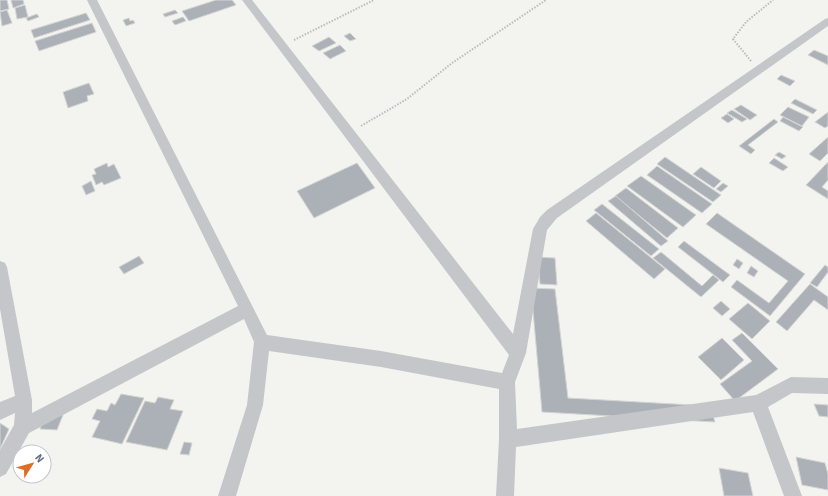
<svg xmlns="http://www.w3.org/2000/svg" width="828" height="496" viewBox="0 0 828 496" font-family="'Source Sans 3',sans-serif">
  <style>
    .building { fill: #acb1b8; stroke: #d5d5d3 }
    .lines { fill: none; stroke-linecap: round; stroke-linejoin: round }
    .path { stroke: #bbbcbf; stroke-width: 2; stroke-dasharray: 1.5 1.5; stroke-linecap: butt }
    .street { fill: #c4c6ca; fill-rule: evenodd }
  </style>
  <rect width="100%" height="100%" fill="#f3f4f0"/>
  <g class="building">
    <path d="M0 0H7L9 9 0 11Z"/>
    <path d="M11 0H23L24 4 13 8Z"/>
    <path d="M216 0H232L236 5 189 21 182 11Z"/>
    <path d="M25 5 28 17 17 19 15 8Z"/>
    <path d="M7 10 12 23 2 26 0 12Z"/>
    <path d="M175 10 178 13 165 17 163 14Z"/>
    <path d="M86 13 90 20 34 38 31 30Z"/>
    <path d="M37 14 39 17 28 21 26 18Z"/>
    <path d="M183 17 186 21 175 25 172 21Z"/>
    <path d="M129 18 130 21 133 20 135 23 126 26 123 20Z"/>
    <path d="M92 23 96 32 39 51 35 41Z"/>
    <path d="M350 33 356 39 350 41 344 36Z"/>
    <path d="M329 37 336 43 319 51 312 46Z"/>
    <path d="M340 45 346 51 330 59 323 53Z"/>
    <path d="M814 50 828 56V65L808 55Z"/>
    <path d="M781 75 795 81 790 86 777 79Z"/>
    <path d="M89 83 94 94 87 96 88 101 68 108 63 92Z"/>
    <path d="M795 99 817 110 813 114 791 103Z"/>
    <path d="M741 105 757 115 750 120 734 109Z"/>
    <path d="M788 107 809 117 802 126 780 115Z"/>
    <path d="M732 110 747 119 742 122 727 113Z"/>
    <path d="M828 112V126L825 128 815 122Z"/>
    <path d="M727 114 734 119 728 123 721 118Z"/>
    <path d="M783 117 803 127 799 131 780 121Z"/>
    <path d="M774 119 778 122 748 145 755 150 751 154 739 146Z"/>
    <path d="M828 137V153L820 161 809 154Z"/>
    <path d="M779 152 786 156 782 159 775 155Z"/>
    <path d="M665 157 721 195 713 202 657 164Z"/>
    <path d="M774 158 788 167 783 171 769 163Z"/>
    <path d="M828 162V180L822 187 828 191V199L806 185Z"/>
    <path d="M107 163 108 167 114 164 121 178 104 185 102 182 96 185 92 175 96 174 94 169Z"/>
    <path d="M357 163 375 188 314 218 297 191Z"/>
    <path d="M657 166 712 204 702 213 647 175Z"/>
    <path d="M701 167 721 181 714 188 693 174Z"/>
    <path d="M641 176 696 215 683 227 627 186Z"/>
    <path d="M91 181 95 191 86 195 82 186Z"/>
    <path d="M723 183 728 186 721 192 716 189Z"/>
    <path d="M626 188 678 228 667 238 615 196Z"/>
    <path d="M616 196 668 241 661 246 608 201Z"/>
    <path d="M602 204 659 249 651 256 594 210Z"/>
    <path d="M596 213 665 269 654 279 586 221Z"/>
    <path d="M717 213 805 274 770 316 731 287 737 280 769 303 788 281 706 224Z"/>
    <path d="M684 241 730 275 723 282 678 247Z"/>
    <path d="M661 252 702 286 713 275 719 280 701 297 653 258Z"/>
    <path d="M139 256 144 263 124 274 119 267Z"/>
    <path d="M538 257 555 258 557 285 540 284Z"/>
    <path d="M737 259 743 263 739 269 733 265Z"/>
    <path d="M825 265 828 267V272L817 287 810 283Z"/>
    <path d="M751 266 758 271 754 277 747 273Z"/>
    <path d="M810 284 828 297V310L814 300 787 331 776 322Z"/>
    <path d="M531 288 555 289 568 398 710 406 715 422 542 412Z"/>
    <path d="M721 301 730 309 722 316 713 308Z"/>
    <path d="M748 303 770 321 752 339 729 319Z"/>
    <path d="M742 333 778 369 735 401 720 384 752 361 732 340Z"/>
    <path d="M722 338 744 360 721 380 698 357Z"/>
    <path d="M121 394 144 398 122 444 92 437 100 421 92 419 97 409 107 411 111 403 115 405Z"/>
    <path d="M158 397 174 400 170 409 183 411 167 450 126 442 145 401 155 403Z"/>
    <path d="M814 404 828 405V417L819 416Z"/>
    <path d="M65 410 57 430 40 429 43 421Z"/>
    <path d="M0 423 9 429 0 449Z"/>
    <path d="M184 442 192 443 189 455 180 454Z"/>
    <path d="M796 457 825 463 828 474V490L802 485Z"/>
    <path d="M719 468 748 473 753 496H724Z"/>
  </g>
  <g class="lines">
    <g class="path">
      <path d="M294 40 374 0"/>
      <path d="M751 61 733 39 746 22 773 0"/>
      <path d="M361 126 407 99 452 63 546 0"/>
    </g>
    <path class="street" d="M87 0H97L267 335 381 351 502 373 509 355 242 0H252L513 334 533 229 540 217 547 210 825 19 828 18V26L557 218 547 230 526 353 515 382 517 429 756 395 791 377 828 378V394L792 393 768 407 802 496H784L753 412 516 447 514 496H496L499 439V389L381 367 269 351 263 405 236 496H218L247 405 254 342 244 319 29 433 6 474 0 477V450L14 425 15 413 0 420V402L15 396 0 309V261L5 263 7 267 32 400V413L238 306Z"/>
  </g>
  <g transform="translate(32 464) rotate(53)"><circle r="19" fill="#ffffff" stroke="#c1c5cd"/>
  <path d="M0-3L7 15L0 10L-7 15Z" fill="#e06d24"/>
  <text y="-6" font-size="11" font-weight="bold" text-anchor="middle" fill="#636f81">N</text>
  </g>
</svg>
